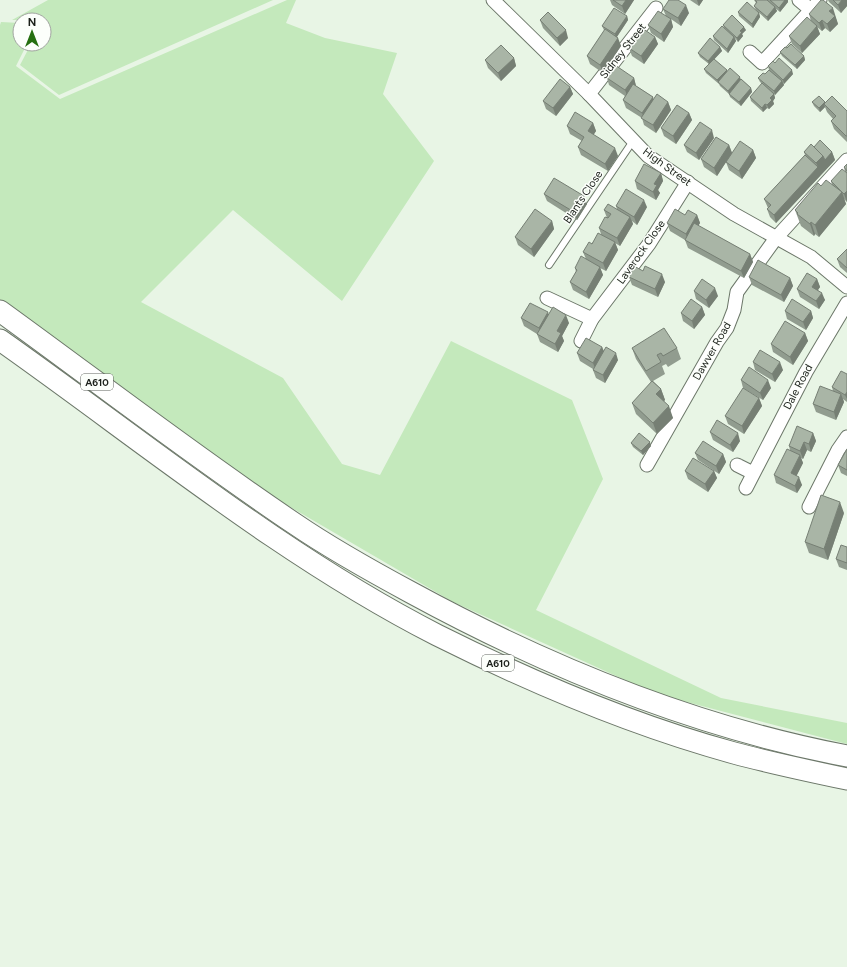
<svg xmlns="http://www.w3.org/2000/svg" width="847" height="967" viewBox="0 0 847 967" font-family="Figtree,sans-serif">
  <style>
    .green { fill: #c4e9bc }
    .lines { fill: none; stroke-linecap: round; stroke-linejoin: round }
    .service-casing { stroke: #6c7769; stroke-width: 8 }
    .minor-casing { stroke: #6c7769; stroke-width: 15 }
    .trunk-casing { stroke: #6c7769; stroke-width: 23 }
    .service { stroke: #fff; stroke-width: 6 }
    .minor { stroke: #fff; stroke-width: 13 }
    .trunk { stroke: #fff; stroke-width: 21 }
    .wall { fill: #919c8f }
    .shaded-wall { fill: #767f74 }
    .building { fill: #a9b5a6; stroke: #767f74 }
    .labels { text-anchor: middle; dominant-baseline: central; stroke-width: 3; stroke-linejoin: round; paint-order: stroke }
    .shield { fill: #fcfffb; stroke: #5e625d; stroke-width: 1 }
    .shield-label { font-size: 10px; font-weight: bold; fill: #1a1f19 }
    .street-label { font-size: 11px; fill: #1a1f19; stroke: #fcfffb }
  </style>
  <rect width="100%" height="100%" fill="#e8f5e5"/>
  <g class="green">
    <path d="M48 0H273L59 95 20 65 31 44H44V20H12Z"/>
    <path d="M287 0H296L286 23 325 38 397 53 383 94 434 161 342 301 233 210 141 302 283 378 342 464 380 475 451 341 572 400 603 479 536 610 721 698 847 723V744L656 694 453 602 268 494 0 301V25L1 22 20 23V44H27L16 66 60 99Z"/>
  </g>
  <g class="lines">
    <g class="service-casing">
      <path id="service" d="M549 265 633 141"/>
    </g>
    <g class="minor-casing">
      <g id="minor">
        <path d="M493 0 589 94 648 156 734 214 811 257 847 287"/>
        <path d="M799 0 811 10"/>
        <path d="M750 52 762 63 820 0"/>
        <path d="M589 94 656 8"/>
        <path d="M547 298 592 319"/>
        <path d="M581 341 592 319 649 244 688 182"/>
        <path d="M647 465 717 342 727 328 734 310 737 292 776 238 847 160"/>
        <path d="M737 465 753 473"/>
        <path d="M746 488 806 372 847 303"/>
        <path d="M809 507 838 450 847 437"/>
      </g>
    </g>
    <g class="trunk-casing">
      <g id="trunk">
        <path d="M0 311C98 382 195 457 295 524 333 550 373 572 412 593 548 667 695 727 847 756"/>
        <path d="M0 340C142 440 282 556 437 635 529 681 635 726 734 753 771 763 809 771 847 779"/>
      </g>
    </g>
    <use href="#service" class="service"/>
    <use href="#minor" class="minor"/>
    <use href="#trunk" class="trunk"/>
  </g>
  <g class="wall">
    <path d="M610 0H634L625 14 612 5Z"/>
    <path d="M690 0H703L699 6Z"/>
    <path d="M754 0H788V2L780 12 775 8 777 11 768 21 756 10 754 6 756 3Z"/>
    <path d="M828 0H847V6L841 13 829 2Z"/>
    <path d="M663 9 689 13 681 26 671 19 673 27 664 42 651 33 648 25 666 16Z"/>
    <path d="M738 12 759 13 760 17 753 28 739 16Z"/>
    <path d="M809 14 835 16 838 24 830 32 825 28 822 31 817 27 820 34 802 53 792 44 789 36 811 21Z"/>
    <path d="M627 16 628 20 617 37 621 46 603 73 590 64 587 56 605 30H604L602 26Z"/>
    <path d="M540 20 568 38 560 46 543 28Z"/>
    <path d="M723 25 746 30 742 34 743 36 738 42 735 38 736 41 728 53 714 40 713 36 724 28Z"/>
    <path d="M655 37 658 44 644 64 632 56 629 48Z"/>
    <path d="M720 47 722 51 714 59 727 72 741 79 751 88 752 92 741 106 730 97 729 94 720 86 719 84 706 73 704 69 709 64 700 57 698 53Z"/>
    <path d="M787 48 804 56 805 60 797 69 782 56 780 52Z"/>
    <path d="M514 58 516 66 501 81 488 68 485 60Z"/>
    <path d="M775 63 793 74 784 84 783 82 784 85 775 95 774 94 775 98 773 101 774 104 769 109 767 108 763 112 751 101 750 97 765 86 760 82 758 78 765 74 769 70 768 66Z"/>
    <path d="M607 78H634L636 86 653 97V100L668 102 671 110 656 133 644 125 642 118 626 108 623 100 625 96 609 85Z"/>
    <path d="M570 87 573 94 556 116 546 109 543 101Z"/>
    <path d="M812 102H825L847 111V142L834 129 831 121 833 119 827 112 825 107 820 112 814 106Z"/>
    <path d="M689 113 692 120 676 144 664 136 661 128Z"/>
    <path d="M593 123 596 131 593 135 618 156 608 171 581 155 578 147 582 141 570 134 567 126Z"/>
    <path d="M714 138 699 160 687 152 684 145Z"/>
    <path d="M729 145 732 153 753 150 756 158 742 179 729 170 726 162 717 176 704 167 701 159Z"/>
    <path d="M814 147 832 152 835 160 776 223 770 217 767 209 768 208 764 199 805 155 804 152Z"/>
    <path d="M847 164V202L844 199 846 204 819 237 815 234 814 236 801 226 795 210 821 186 832 185 831 181 845 172 844 167Z"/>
    <path d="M661 173 663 181 658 190 660 193 656 200 637 189 635 181Z"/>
    <path d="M544 194 587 204 577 220 547 201Z"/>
    <path d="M616 206 647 207 637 225 632 221 633 224 620 246 615 243 618 250 606 271 600 268 603 275 589 299 573 290 570 282 576 272 575 268 586 259 583 252 601 234 599 228 607 218 604 210 617 209Z"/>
    <path d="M685 215H697L700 223 698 226 750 254 753 262 744 278 688 248 685 240 670 231 667 223Z"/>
    <path d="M552 221 554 229 534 257 518 245 515 237Z"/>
    <path d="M847 249V273L840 267 837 259Z"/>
    <path d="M643 271 665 282 658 297 632 285 629 277Z"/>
    <path d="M749 277 790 278 793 286 784 302 752 285Z"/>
    <path d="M817 279 820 287 818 290 825 300 819 309 800 297 797 289Z"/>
    <path d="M694 291 718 296 709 308 696 299Z"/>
    <path d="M702 307 705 315 694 329 683 321 681 313Z"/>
    <path d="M785 311H811L813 318 806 330 787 319Z"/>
    <path d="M548 315 569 323 562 336 564 341 558 352 540 342 537 334 524 326 521 318Z"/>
    <path d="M805 333 808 341 793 365 773 352 771 344Z"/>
    <path d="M602 347 604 351 618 360 605 383 596 378 593 370V369L580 361 577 353Z"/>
    <path d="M632 348H677L681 359 668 367 666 364 662 366 665 374 653 381 661 389 665 400 664 401 673 418 657 434 636 414 632 403 652 382H651L636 359Z"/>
    <path d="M753 362 783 370 775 382 755 370Z"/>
    <path d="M847 374V402L843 399 844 402 836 420 816 412 813 404 833 391 832 387Z"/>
    <path d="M741 380 771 388 763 400 743 388Z"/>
    <path d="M759 398 762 406 744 434 728 424 725 416Z"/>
    <path d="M710 432 740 441 733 452 713 440Z"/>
    <path d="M813 433 816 441 811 452 807 450 803 459 801 458 803 463 796 476 802 485 797 493 776 483 774 475 790 450 789 446Z"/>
    <path d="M631 443 651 446 643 455 633 447Z"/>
    <path d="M847 449V476L841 473 838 465Z"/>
    <path d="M695 453 723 454 726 462 719 474 698 460Z"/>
    <path d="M685 471H714L717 478 708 492 688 479Z"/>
    <path d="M844 513 828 560 809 553 805 542Z"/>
    <path d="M847 547V570L839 567 836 559Z"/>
  </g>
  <g class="shaded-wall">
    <path d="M626 0H634L625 14 622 6Z"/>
    <path d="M697 0H703L699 6Z"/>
    <path d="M785 0H788V2L780 12 779 8Z"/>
    <path d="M842 0H847V6L841 13 838 5Z"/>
    <path d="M686 5 689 13 681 26 678 18Z"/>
    <path d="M775 7 777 11 768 21 767 17Z"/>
    <path d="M833 8 838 24 830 32 827 24 829 11Z"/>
    <path d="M759 13 760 17 753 28 752 24Z"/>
    <path d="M627 16 628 20 616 38 615 34Z"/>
    <path d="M671 19 673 27 664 42 661 34Z"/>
    <path d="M822 20 825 28 822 31 819 23Z"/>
    <path d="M817 26 820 34 802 53 800 46Z"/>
    <path d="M744 27 746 30 742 34 743 36 738 42 737 38 740 31Z"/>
    <path d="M566 30 568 38 560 46 557 38Z"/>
    <path d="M655 37 658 44 644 64 641 56Z"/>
    <path d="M734 37 736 41 728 53 727 49Z"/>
    <path d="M618 38 621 46 603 73 600 65Z"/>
    <path d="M720 47 722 51 709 65 708 61Z"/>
    <path d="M804 56 805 60 797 69 795 65Z"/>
    <path d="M514 58 516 66 501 81 498 73Z"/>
    <path d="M727 70 728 74 718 82 719 84 717 80Z"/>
    <path d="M792 70 793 74 784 84 783 80Z"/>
    <path d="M740 77 741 81 729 94 728 91Z"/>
    <path d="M634 78 636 86 628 98 625 90Z"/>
    <path d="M782 81 784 85 775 95 774 91Z"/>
    <path d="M570 87 573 94 556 116 553 108Z"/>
    <path d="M751 88 752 92 741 106 739 102Z"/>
    <path d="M774 94 775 98 773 101 774 104 769 109 767 105 770 98Z"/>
    <path d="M653 97 655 105 645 120 642 113Z"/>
    <path d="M668 102 671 110 656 133 653 125Z"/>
    <path d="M825 102 824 104 825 107 820 112 819 108Z"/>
    <path d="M765 104 767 108 763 112 762 108Z"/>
    <path d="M689 113 692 120 676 144 673 136Z"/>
    <path d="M593 123 596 131 591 139 588 131Z"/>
    <path d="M712 130 714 138 699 160 696 153Z"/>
    <path d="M729 145 732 153 717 176 714 168Z"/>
    <path d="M615 148 618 156 608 171 605 164Z"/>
    <path d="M753 150 756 158 742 179 739 171Z"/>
    <path d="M832 152 835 160 776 223 774 215 818 167 816 163 823 156Z"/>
    <path d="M661 173 663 181 658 190 660 193 656 200 653 192 654 184Z"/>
    <path d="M847 191V202L844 194Z"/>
    <path d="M842 192 846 204 819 237 815 225Z"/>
    <path d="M584 196 587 204 577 220 574 212Z"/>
    <path d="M644 200 647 207 637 225 634 217Z"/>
    <path d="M697 215 700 223 688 242 686 234Z"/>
    <path d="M630 217 633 224 620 246 617 238Z"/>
    <path d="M552 221 554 229 534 257 531 249Z"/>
    <path d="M811 222 815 234 814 236 810 224Z"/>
    <path d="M615 242 618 250 606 271 603 263Z"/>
    <path d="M750 254 753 262 744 278 741 271Z"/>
    <path d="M600 267 603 275 589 299 586 292Z"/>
    <path d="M662 274 665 282 658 297 655 289Z"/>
    <path d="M790 278 793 286 784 302 781 295Z"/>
    <path d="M817 279 820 287 815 294 812 287Z"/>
    <path d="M715 288 718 296 709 308 706 300Z"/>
    <path d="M822 293 825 300 819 309 816 301Z"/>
    <path d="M702 307 705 315 694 329 692 321Z"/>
    <path d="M811 311 813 318 806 330 803 322Z"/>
    <path d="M548 312 550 320 541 336 539 328Z"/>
    <path d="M566 315 569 323 562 336 564 341 558 352 555 344 557 331Z"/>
    <path d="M805 333 808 341 793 365 790 357Z"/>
    <path d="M602 347 605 355 596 371 593 363Z"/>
    <path d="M616 353 618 360 605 383 603 375Z"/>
    <path d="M780 362 783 370 775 382 772 374Z"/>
    <path d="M768 380 771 388 763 400 760 393Z"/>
    <path d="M661 389 665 400 660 405 656 394Z"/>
    <path d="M847 392V399L845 395Z"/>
    <path d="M841 394 844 402 836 420 834 412Z"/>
    <path d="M759 398 762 406 744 434 742 426Z"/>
    <path d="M669 406 673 418 657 434 653 423Z"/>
    <path d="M738 433 740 441 733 452 730 445Z"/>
    <path d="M813 433 816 441 811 452 809 444Z"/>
    <path d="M650 442 651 446 643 455 641 451Z"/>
    <path d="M804 442 807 450 803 459 800 451Z"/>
    <path d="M723 454 726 462 719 474 716 466Z"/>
    <path d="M800 455 803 463 794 481 791 473Z"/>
    <path d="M714 471 717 478 708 492 705 484Z"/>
    <path d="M799 477 802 485 797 493 795 486Z"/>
    <path d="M840 502 844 513 828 560 824 549Z"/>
  </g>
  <g class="building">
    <path d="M613 0H626L622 6Z"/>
    <path d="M669 0H678L686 5 678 18 663 9Z"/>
    <path d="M755 0H767L775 7 767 17 754 6 757 2Z"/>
    <path d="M770 0H785L779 8Z"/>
    <path d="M821 0H823L833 8 829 11 835 16 827 24 822 20 819 23 809 14Z"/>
    <path d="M833 0H842L838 5Z"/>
    <path d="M747 2 759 13 752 24 738 12Z"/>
    <path d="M614 8 627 16 615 34 602 26Z"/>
    <path d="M658 11 671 19 661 34 648 25Z"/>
    <path d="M548 12 566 30 557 38 540 20Z"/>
    <path d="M732 15 744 27 740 31 742 32 737 38 723 25Z"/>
    <path d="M807 17 817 26 800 46 789 36Z"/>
    <path d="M722 26 734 37 727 49 713 36Z"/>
    <path d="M642 28 655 37 641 56 629 48Z"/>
    <path d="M605 29 618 38 600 65 587 56Z"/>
    <path d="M710 38 720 47 708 61 698 53Z"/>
    <path d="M791 44 804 56 795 65 780 52 785 47 787 48Z"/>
    <path d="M501 45 514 58 498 73 485 60Z"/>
    <path d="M779 58 792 70 783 80 768 66 773 61 775 63Z"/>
    <path d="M714 59 727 70 717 80 704 69Z"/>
    <path d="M615 65 634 78 625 90 607 78Z"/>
    <path d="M730 68 740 77 728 91 718 82Z"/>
    <path d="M769 70 782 81 774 91 758 78 763 73 765 74Z"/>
    <path d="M560 79 570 87 553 108 543 101Z"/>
    <path d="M741 79 751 88 739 102 729 94Z"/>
    <path d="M762 83 774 94 770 98 772 100 767 105 765 104 762 108 750 97Z"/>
    <path d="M633 84 653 97 642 113 623 100Z"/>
    <path d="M657 94 668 102 653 125 641 118Z"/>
    <path d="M819 96 825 102 819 108 812 102Z"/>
    <path d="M832 96 847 111V136H846L831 121 836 116 824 104Z"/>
    <path d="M677 105 689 113 673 136 661 128Z"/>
    <path d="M575 112 593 123 588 131 615 148 605 164 578 147 584 137 567 126Z"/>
    <path d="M700 122 712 130 696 153 684 145Z"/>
    <path d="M716 137 729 145 714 168 701 159Z"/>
    <path d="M820 140 832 152 825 160 823 156 814 147Z"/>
    <path d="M740 141 753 150 739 171 726 162Z"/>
    <path d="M811 144 823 156 816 163 804 152Z"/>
    <path d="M805 155 818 167 774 215 767 209 771 205 764 199Z"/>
    <path d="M644 164 661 173 654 184 657 185 653 192 635 181Z"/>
    <path d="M847 164V171L844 167Z"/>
    <path d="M842 169 847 173V191L844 194 831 181Z"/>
    <path d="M554 178 584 196 574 212 544 194Z"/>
    <path d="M826 180 842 192 815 225 811 222 810 224 797 214 798 213 795 210 818 183 821 186Z"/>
    <path d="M626 189 644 200 634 217 616 206Z"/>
    <path d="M608 204 630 217 617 238 599 228 605 217 608 218 611 214 604 210Z"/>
    <path d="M535 209 552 221 531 249 515 237Z"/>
    <path d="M675 209 685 215 688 210 697 215 686 234 667 223Z"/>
    <path d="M694 223 750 254 741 271 685 240Z"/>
    <path d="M598 233 615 242 603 263 583 252 589 242 592 244Z"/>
    <path d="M847 249V268L837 259Z"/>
    <path d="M581 256 600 267 586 292 570 282 577 270 575 268Z"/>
    <path d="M758 260 790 278 781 295 749 277Z"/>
    <path d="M634 266 643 271 645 266 662 274 655 289 629 277Z"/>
    <path d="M807 273 817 279 812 287 822 293 816 301 797 289Z"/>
    <path d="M702 279 715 288 706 300 694 291Z"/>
    <path d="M691 299 702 307 692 321 681 313Z"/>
    <path d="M792 299 811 311 803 322 785 311Z"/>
    <path d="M530 303 548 312 539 328 521 318Z"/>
    <path d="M553 307 566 315 557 331 561 333 555 344 537 334Z"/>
    <path d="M785 321 805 333 790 357 771 344Z"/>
    <path d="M664 328 677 348 663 356 661 353 657 355 661 362 646 371 632 348Z"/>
    <path d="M586 338 602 347 593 363 577 353Z"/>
    <path d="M606 347 616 353 603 375 593 370Z"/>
    <path d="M760 350 780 362 772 374 753 362Z"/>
    <path d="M749 367 768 380 760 393 741 380Z"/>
    <path d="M841 371 847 374V392L845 395 832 387Z"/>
    <path d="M652 381 661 389 656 394 669 406 653 423 632 403Z"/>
    <path d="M820 386 841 394 834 412 813 404Z"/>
    <path d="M743 388 759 398 742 426 725 416Z"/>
    <path d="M717 420 738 433 730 445 710 432Z"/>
    <path d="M797 426 813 433 809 444 804 442 800 451 789 446Z"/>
    <path d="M639 433 650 442 641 451 631 443Z"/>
    <path d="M703 441 723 454 716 466 695 453Z"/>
    <path d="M787 449 800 455 791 473 799 477 795 486 774 475Z"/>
    <path d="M847 449V470L838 465Z"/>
    <path d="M693 458 714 471 705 484 685 471Z"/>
    <path d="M821 495 840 502 824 549 805 542Z"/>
    <path d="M841 545 847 547V563L836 559Z"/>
  </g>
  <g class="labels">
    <g class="shield">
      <rect x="81" y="374" width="32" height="16" rx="3"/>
      <rect x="482" y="655" width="32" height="16" rx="3"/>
    </g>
    <g class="shield-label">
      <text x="97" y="382">A610</text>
      <text x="498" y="663">A610</text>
    </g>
    <g class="street-label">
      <text transform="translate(623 51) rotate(-52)">Sidney Street</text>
      <text transform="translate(667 167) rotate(36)">High Street</text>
      <text transform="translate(583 197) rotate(-56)">Blants Close</text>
      <text transform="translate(641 252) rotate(-55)">Laverock Close</text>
      <text transform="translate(712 351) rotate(-60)">Dawver Road</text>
      <text transform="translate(798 387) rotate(-62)">Dale Road</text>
    </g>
  </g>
  <g transform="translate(32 32)"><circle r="19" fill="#fcfffb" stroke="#a2a5a1"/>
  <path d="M0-3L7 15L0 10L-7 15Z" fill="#256f10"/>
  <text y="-6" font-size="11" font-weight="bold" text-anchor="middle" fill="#1a1f19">N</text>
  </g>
</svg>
